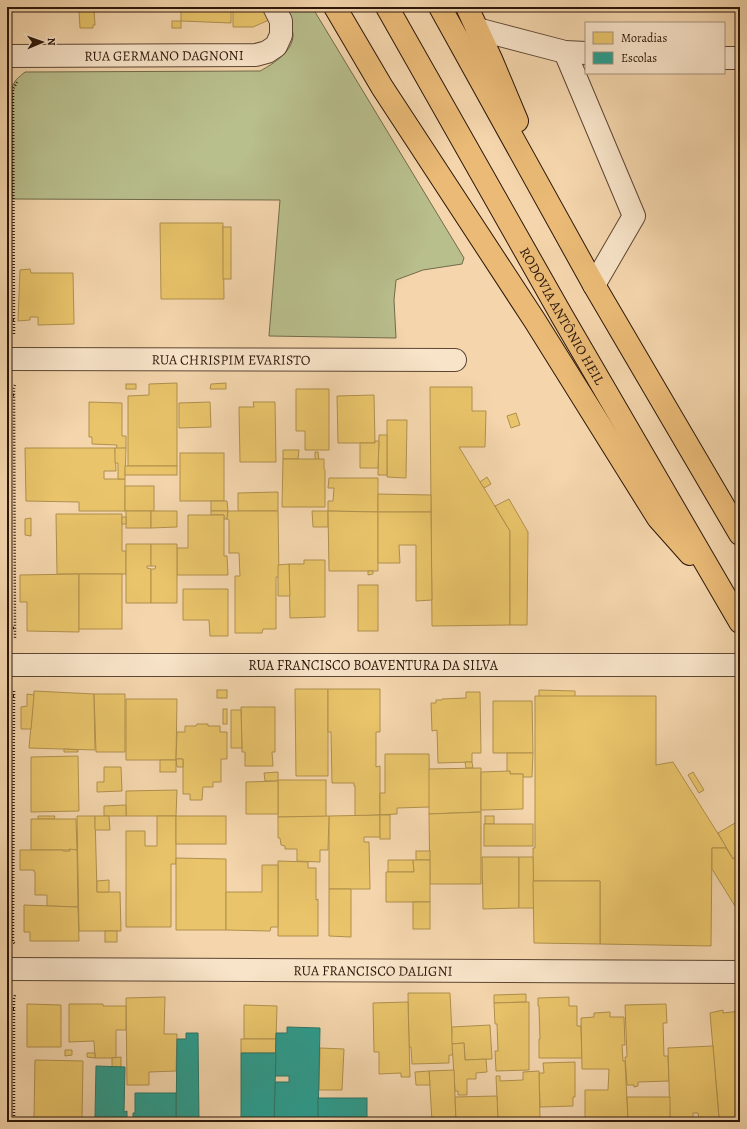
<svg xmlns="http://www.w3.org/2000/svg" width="747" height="1129" viewBox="0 0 747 1129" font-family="Alegreya,serif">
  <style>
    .green { fill: #b8be8c; stroke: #726a4a }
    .homes { fill: #e9c46a; stroke: #b0904d }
    .schools { fill: #2a9d8f; stroke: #2b7567 }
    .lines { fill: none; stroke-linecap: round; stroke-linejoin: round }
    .minor-casing { stroke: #5e4632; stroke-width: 24 }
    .major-casing { stroke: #2c1709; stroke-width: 24 }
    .path { stroke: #2c1709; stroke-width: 2.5; stroke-dasharray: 1 2; stroke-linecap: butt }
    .minor { stroke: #f8e4c9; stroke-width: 22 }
    .major { stroke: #eaba76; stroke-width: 22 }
    .labels { text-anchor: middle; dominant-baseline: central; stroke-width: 4; stroke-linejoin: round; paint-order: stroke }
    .street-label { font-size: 14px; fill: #2c1709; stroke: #f8e4c9 }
  </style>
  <rect width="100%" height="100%" fill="#f4d5ac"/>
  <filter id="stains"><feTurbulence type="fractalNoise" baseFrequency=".005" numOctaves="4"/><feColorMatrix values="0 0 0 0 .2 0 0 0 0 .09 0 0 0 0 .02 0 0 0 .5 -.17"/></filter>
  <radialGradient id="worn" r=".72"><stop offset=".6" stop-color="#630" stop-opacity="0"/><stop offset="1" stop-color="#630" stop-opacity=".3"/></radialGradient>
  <path class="green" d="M282 7H312L464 258 462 264 423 270 396 280 394 300 396 338 269 336 280 200 12 199V89C13 81 19 77 25 72L260 71C273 64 294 51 293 34 292 26 286 14 282 7Z"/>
  <g class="homes">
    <path d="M92 7H121V9L92 10Z"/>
    <path d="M181 7H231V23L181 21Z"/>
    <path d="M233 7H263L269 20 253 27H233Z"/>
    <path d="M79 10H94L95 25H93V28H80Z"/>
    <rect x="172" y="21" width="9" height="7"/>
    <path d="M160 223H223L224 299H161Z"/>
    <rect x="223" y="227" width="8" height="52"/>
    <path d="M30 269 31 273H73L74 324 38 325V317H30V320L18 321 20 270Z"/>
    <path d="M177 383V466H128V396L149 395V384Z"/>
    <path d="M226 383V389H210L211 384Z"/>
    <rect x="126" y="384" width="10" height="5"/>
    <path d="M430 387H472V411H486L485 447H459L510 531V625L432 626Z"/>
    <path d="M296 389H329V450H305V431H296Z"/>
    <path d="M374 395 375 443H338L337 396Z"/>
    <path d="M89 402 122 403V436H126V448L116 449 117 445 92 444V437H89Z"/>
    <path d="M210 402 211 427 179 428V403Z"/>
    <path d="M253 402H275L276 462H240L239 407H254Z"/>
    <path d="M516 413 520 425 511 428 507 416Z"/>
    <path d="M387 420H407L406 478 387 477Z"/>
    <path d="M379 435H387V475H378Z"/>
    <path d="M375 441H379L378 468H360V443H375Z"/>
    <path d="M25 448H115L116 471H104V479H125V511H79V502L26 501Z"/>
    <path d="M115 448H126L125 479H118V463H115Z"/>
    <path d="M283 450H299L298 459H283Z"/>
    <path d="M315 452H318L319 460H315Z"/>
    <rect x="180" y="453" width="44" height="48"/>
    <path d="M283 459H324V469L325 470V507H282Z"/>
    <rect x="125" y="466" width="52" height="9"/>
    <path d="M487 477 491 484 484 488 480 482Z"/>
    <path d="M329 478H378V512L328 511V501H333L334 488H328Z"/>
    <rect x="125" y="486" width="29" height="25"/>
    <path d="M278 492V511H238V493Z"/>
    <path d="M378 494 431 495V512H378Z"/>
    <path d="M509 499 528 532 527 625H510V531L495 506Z"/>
    <path d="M211 501H227L228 511H211Z"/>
    <rect x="126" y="511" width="25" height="17"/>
    <path d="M151 511H177V527L151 528Z"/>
    <path d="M211 511H228L227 519H224V515H211Z"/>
    <path d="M228 511H278L279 577H276V629H263L262 633H235V576H240L239 553H229V520L227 519Z"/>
    <path d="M312 511H328V527H313Z"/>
    <path d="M328 511 378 512V571H329Z"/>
    <path d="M378 512H431L432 600 416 601V545H399L400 563H378Z"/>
    <path d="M56 514H122V551H126V574H57Z"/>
    <path d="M188 515H224V556H227L228 575H177V548H188Z"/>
    <rect x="122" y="517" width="4" height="7"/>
    <path d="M31 518V536L25 535V519Z"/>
    <path d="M126 544H151V566H147V568L151 569V603H126Z"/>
    <path d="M151 544H177V603H151V569H155L156 566H151Z"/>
    <path d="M304 560H325V617L290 618 289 564H304Z"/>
    <path d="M289 564 290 596H278V565Z"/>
    <path d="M368 571H373V574L368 575Z"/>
    <path d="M79 574V632L27 631V602H20V575Z"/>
    <rect x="79" y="574" width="43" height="55"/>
    <rect x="358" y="585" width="20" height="46"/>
    <path d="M183 589H228V636H210L209 620H183Z"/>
    <path d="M295 689H328V776H296Z"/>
    <path d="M328 689H380V732H376V767L380 766V815L355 816V786H354V783H332L331 732H328Z"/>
    <rect x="217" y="690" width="10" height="8"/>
    <path d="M539 690 575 691V697H539Z"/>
    <path d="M34 691 94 694 95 750 29 748Z"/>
    <path d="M466 692H480L481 753H472V762L438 763 437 730 432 731 431 703H436V700H442V699L466 698Z"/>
    <path d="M27 694 34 695 31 729H21V707L27 706Z"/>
    <path d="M94 694H125V752H96Z"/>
    <path d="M535 696H656V765L673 762 727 848H712L711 946 600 944V881H533V848H535Z"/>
    <path d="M126 699H177L176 760H126Z"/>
    <path d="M493 701H532L533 753H493Z"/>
    <path d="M241 707H275V752H272L273 766H245V752H242Z"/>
    <rect x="223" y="709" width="4" height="15"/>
    <path d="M231 710H241L242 748H231Z"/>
    <path d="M197 724H208V726H220V732H227V759H221V782H213V787H203L202 800H190V794H183V759H176L177 732H185V726H196Z"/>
    <path d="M64 749 78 750V752H64Z"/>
    <path d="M507 753H533L532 777H523V774H510V771L507 772Z"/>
    <path d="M385 754H429L430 807 397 808V814L380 815V793H385Z"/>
    <path d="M78 756 79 811 31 812V757Z"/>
    <path d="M176 759H183V767H177Z"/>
    <rect x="160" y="760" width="16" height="12"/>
    <path d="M465 762H472L473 768H466Z"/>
    <path d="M104 767H121L122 791 97 792V782H104Z"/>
    <path d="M481 768V812L429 814V769Z"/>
    <path d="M510 771V774H523V809L481 810V772Z"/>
    <path d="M278 772V781H265L264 773Z"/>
    <path d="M693 772 704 790 699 793 688 775Z"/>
    <rect x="278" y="780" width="48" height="37"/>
    <path d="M278 781V814H246V782Z"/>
    <path d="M177 790 176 816H126V791Z"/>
    <path d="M126 805V816H104V806Z"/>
    <path d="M481 812V884H430L429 814Z"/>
    <path d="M380 815V837H364V842H369L370 889H329V816Z"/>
    <rect x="380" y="815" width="10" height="24"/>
    <path d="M38 816H55L54 819H38Z"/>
    <path d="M77 816H95L97 892H120L121 931H79Z"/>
    <path d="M95 816H109L110 830H95Z"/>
    <path d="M157 816H176V864H171V927H126V831H145V846H157Z"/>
    <rect x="176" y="816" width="50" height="28"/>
    <path d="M329 816 328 850H320V862L297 861V849H285V846L281 845 280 838H278V817Z"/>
    <rect x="485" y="816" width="9" height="8"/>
    <path d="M31 819H76L77 850H31Z"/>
    <path d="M735 823 740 832V854L733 859 718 833Z"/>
    <rect x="484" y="824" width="49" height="22"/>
    <path d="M712 848H726L733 859 740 854V914L712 869Z"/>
    <path d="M69 849 77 850 78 907 47 906V895H35V872H34V870H20V850H63V851H70Z"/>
    <rect x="416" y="851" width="14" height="9"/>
    <path d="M482 857H519V908L483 909Z"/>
    <path d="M519 857H533L534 908H519Z"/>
    <path d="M176 858 226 859V930H176Z"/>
    <path d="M388 860H413L414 872H388Z"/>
    <path d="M413 860H430V902H386V872H414Z"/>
    <path d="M278 861 308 862V868H316V900L318 899V936H278Z"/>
    <path d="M262 865H278V927H271L270 931 226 930V892H262Z"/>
    <path d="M109 880V892H97V881Z"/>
    <path d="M533 881H600V944L534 943Z"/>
    <path d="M329 889H351V937L329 936Z"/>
    <rect x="413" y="902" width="17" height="27"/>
    <path d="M24 905 78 907 79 941H30V932H24Z"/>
    <rect x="105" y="931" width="12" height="11"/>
    <path d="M408 993H450L453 1055H449V1063L412 1064 411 1047H409Z"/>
    <path d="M526 994V1002L494 1003V995Z"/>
    <path d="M165 997 164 1034H177L176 1071 149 1072V1085H127L126 998Z"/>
    <path d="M569 997V1006H577V1026H581L582 1058H539V1039H540L539 1006H538V998Z"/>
    <path d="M408 1002 410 1077H401V1073L379 1074V1052H374L373 1003Z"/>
    <path d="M529 1002V1070L496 1071 495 1051H498L497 1024H495L494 1003Z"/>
    <path d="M27 1004 61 1005V1047H27Z"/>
    <path d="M69 1004H103V1006H126V1030H116V1058H95L94 1041 69 1042Z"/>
    <path d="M666 1004 667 1023H663L664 1056H668L669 1081 638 1082V1086L634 1087V1085H627L625 1057H627L625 1005Z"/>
    <path d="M244 1005 277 1006 276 1039H244Z"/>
    <path d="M723 1010V1013L740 1011V1118H719L710 1013Z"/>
    <path d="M610 1012V1017H624L625 1045H622L623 1061H625L628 1119 585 1120V1090H608L609 1069H582L581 1018 594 1017V1013Z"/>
    <path d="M490 1025 492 1059 465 1060 464 1043 452 1044V1027Z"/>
    <rect x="241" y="1039" width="35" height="14"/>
    <path d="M464 1043 465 1060 486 1059 487 1072 476 1073V1079H467V1095H458V1091H455L452 1044Z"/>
    <path d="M713 1046 719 1118 699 1119 698 1113H693V1119L670 1120 668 1048Z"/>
    <path d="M320 1048 344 1049 342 1090H319Z"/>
    <path d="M65 1050H72V1055L65 1056Z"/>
    <path d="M87 1053H95V1058L87 1057Z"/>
    <path d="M121 1057V1067H112V1058Z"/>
    <path d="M35 1060 83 1061 82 1120 34 1119Z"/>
    <path d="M575 1062V1097H573V1106L540 1107 539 1073H544L543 1063Z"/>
    <path d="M454 1070 456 1120 432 1121 429 1071Z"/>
    <path d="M429 1071 430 1085H416L415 1072Z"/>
    <path d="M539 1071 540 1120H498L496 1076H500V1081L523 1080V1072Z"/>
    <path d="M497 1096 498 1120H456L455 1097Z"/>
    <path d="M627 1097H670V1118L628 1119Z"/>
    <path d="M656 1118V1122H615V1119Z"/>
    <path d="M719 1118H740V1122H700V1119Z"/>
    <path d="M613 1119V1122H603V1120Z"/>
    <path d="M456 1120V1122H442V1121Z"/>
    <rect x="470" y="1120" width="13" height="2"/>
    <rect x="483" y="1120" width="42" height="2"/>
    <rect x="571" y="1120" width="20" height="2"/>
  </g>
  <g class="schools">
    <path d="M287 1027 320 1028 318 1121H274L275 1082H289V1076H275L276 1033H287Z"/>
    <path d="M186 1033H198L199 1121H176L177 1039H186Z"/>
    <path d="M241 1053H276L274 1121H241Z"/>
    <path d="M96 1066 125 1067 124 1112 127 1111V1121L98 1120V1117H95Z"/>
    <path d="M135 1093H176V1121H133V1113H135Z"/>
    <rect x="318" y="1098" width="49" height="23"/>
    <path d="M32 1119 127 1121V1122H32Z"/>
  </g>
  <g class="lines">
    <g class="minor-casing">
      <g id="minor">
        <path d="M477 29 565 52 586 53"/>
        <path d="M565 52 634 216 594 285"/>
        <path id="s1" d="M7 56 256 55 267 52 276 46 281 35V21L274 7"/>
        <path d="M724 58H740"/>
        <path id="s2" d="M7 359 455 360"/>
        <path id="s3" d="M7 665H740"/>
        <path id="s4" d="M7 969 740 972"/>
      </g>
    </g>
    <g class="major-casing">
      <g id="major">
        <path d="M335 7 382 87 535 321 658 518 690 554"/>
        <path id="s5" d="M387 7 562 316 740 622"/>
        <path d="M440 7 594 285 740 534"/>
        <path d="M467 7 491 59 517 121"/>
      </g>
    </g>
    <g class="path">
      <path d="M7 89H12"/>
      <path d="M7 319 14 320"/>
      <path d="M14 334 13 89 17 82"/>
      <path d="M15 385 14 388 15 639"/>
      <path d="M7 395H14"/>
      <path d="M7 628H15"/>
      <path d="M14 691 13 942 15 944"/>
      <path d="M7 696H14"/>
      <path d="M7 929H13"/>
      <path d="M7 1009H14"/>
      <path d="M14 1122V999L15 995"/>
    </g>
    <use href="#minor" class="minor"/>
    <use href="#major" class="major"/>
  </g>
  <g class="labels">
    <g class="street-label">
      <text stroke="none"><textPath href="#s1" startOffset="157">RUA GERMANO DAGNONI</textPath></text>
      <text stroke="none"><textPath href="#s5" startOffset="355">RODOVIA ANTÔNIO HEIL</textPath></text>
      <text stroke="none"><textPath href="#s2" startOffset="224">RUA CHRISPIM EVARISTO</textPath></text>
      <text stroke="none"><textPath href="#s3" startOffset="366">RUA FRANCISCO BOAVENTURA DA SILVA</textPath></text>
      <text stroke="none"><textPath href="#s4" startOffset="366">RUA FRANCISCO DALIGNI</textPath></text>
    </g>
  </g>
  <rect width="747" height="1129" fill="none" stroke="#f4d5ac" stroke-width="24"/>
  <rect x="8" y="8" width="731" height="1113" fill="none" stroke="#2c1709" stroke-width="2"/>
  <rect x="12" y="12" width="723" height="1105" fill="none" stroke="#2c1709"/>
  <rect x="585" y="22" width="140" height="52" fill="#f8e4c9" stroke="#a6927c"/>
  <rect x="593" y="32" width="20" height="12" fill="#e9c46a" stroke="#a6927c"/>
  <text x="621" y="42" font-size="12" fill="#2c1709">Moradias</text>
  <rect x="593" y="52" width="20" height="12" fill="#2a9d8f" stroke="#a6927c"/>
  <text x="621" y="62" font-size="12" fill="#2c1709">Escolas</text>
  <g transform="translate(42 42) rotate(88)" stroke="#f8e4c9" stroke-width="3" paint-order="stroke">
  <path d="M0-3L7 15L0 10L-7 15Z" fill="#2c1709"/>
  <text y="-6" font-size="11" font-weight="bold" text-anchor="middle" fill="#2c1709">N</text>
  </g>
  <rect width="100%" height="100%" filter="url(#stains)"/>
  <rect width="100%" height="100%" fill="url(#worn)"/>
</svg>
